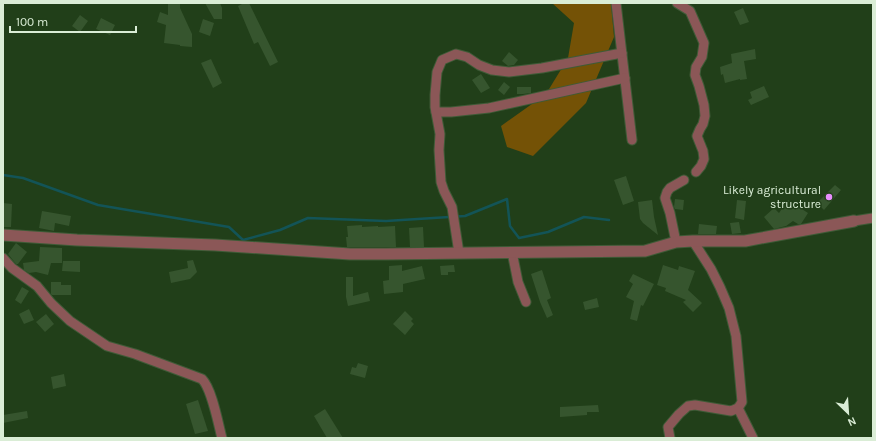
<svg xmlns="http://www.w3.org/2000/svg" width="876" height="441" viewBox="0 0 876 441" font-family="Karla,sans-serif">
  <style>
    .green { fill: #745206 }
    .lines { fill: none; stroke-linecap: round; stroke-linejoin: round }
    .stream { stroke: #135457; stroke-width: 2.5 }
    .building { fill: #36552e }
    .minor-casing { stroke: #3f5b37; stroke-width: 11 }
    .tertiary-casing { stroke: #3f5b37; stroke-width: 13 }
    .minor { stroke: #8b5757; stroke-width: 9 }
    .tertiary { stroke: #8b5757; stroke-width: 11 }
    .poi-dot { fill: #e98efe; stroke: #213f19; stroke-width: 1.5 }
    .labels { text-anchor: middle; dominant-baseline: central; stroke-width: 3; stroke-linejoin: round; paint-order: stroke }
    .poi-label { font-size: 12px; fill: #daedd6; stroke: #213f19; text-anchor: end }
  </style>
  <rect width="100%" height="100%" fill="#213f19"/>
  <path class="green" d="M552 3H611L614 37 586 103 533 156 507 147 501 126 546 94 568 58 574 23Z"/>
  <g class="lines">
    <path class="stream" d="M3 175 23 178 98 205 229 227 243 240 280 230 308 218 386 221 465 216 507 199 510 226 519 238 548 232 584 217 609 220"/>
  </g>
  <g class="building">
    <path d="M168 3H180V8L192 34V47L180 46V45L164 43 166 25 157 22 160 12 168 15Z"/>
    <path d="M205 3H220L222 8V19H214Z"/>
    <path d="M244 3H249L278 62 270 66 258 42 254 44 238 6Z"/>
    <path d="M743 8 749 22 740 25 734 12Z"/>
    <path d="M80 15 88 21 80 32 72 26Z"/>
    <path d="M101 18 115 25 110 35 96 29Z"/>
    <path d="M203 19 214 23 210 36 199 32Z"/>
    <path d="M755 49 756 59 744 61 747 79 740 80V79L725 83 723 74 721 75 720 67 732 63 731 54Z"/>
    <path d="M509 52 518 60 514 65 508 66 502 61Z"/>
    <path d="M211 59 222 83 213 88 201 63Z"/>
    <path d="M481 74 490 88 481 93 472 80Z"/>
    <path d="M504 82 510 87 504 95 498 90Z"/>
    <path d="M764 86 769 97 751 105 748 100 752 98 750 92Z"/>
    <path d="M517 87H531V93L523 94H517Z"/>
    <path d="M626 176 634 201 623 205 614 180Z"/>
    <path d="M835 185 841 190 824 210 817 203Z"/>
    <path d="M675 199 684 200 683 210 675 209 674 207Z"/>
    <path d="M652 200 654 217 658 235 643 223 640 219 638 202Z"/>
    <path d="M737 200 746 201 744 220 735 218Z"/>
    <path d="M788 200 808 213 801 224H798L793 221 786 226 774 229 764 217 774 208 779 213Z"/>
    <path d="M3 203 12 204 11 227H3Z"/>
    <path d="M42 211 71 216 69 226 55 223 54 231 39 228Z"/>
    <path d="M739 222 741 233 732 234 730 223Z"/>
    <path d="M699 224 717 226 716 234H698Z"/>
    <path d="M362 225V227L378 226V227L395 226 396 247H347L346 237H348L347 226Z"/>
    <path d="M423 227 424 247H410L409 228Z"/>
    <path d="M16 243 27 252 18 264H16L8 254Z"/>
    <path d="M40 247 62 248V263H51L48 275 36 272 29 273 24 270 23 263 39 261Z"/>
    <path d="M193 260 197 272 190 279 171 283 169 272 188 268 187 261Z"/>
    <path d="M63 261H80V272L62 271Z"/>
    <path d="M402 265V271L422 266 425 279 403 284V292L384 294 383 281 389 280V266Z"/>
    <path d="M454 265 455 272H448V275H441L440 266Z"/>
    <path d="M663 265 678 270 679 266 695 271 688 290 702 303 693 312 683 302 686 300 665 291 666 288 657 285Z"/>
    <path d="M542 270 551 298 547 300 553 315 547 318 540 302 531 274Z"/>
    <path d="M633 274 654 284 643 306 641 305 637 321 630 319 634 301 626 297 633 284 629 281Z"/>
    <path d="M346 277H353V296L368 292 370 301 348 306 346 297Z"/>
    <path d="M51 282H61V285H71V295H52L51 294Z"/>
    <path d="M22 287 29 291 21 304 15 300Z"/>
    <path d="M597 298 599 307 585 310 583 302Z"/>
    <path d="M29 309 34 320 24 324 19 314Z"/>
    <path d="M405 311 413 319 411 321 414 324 405 335 393 324Z"/>
    <path d="M46 314 54 324 45 332 36 322Z"/>
    <path d="M358 363 368 366 365 378 350 374 352 367 356 368Z"/>
    <path d="M64 374 66 386 53 389 51 377Z"/>
    <path d="M198 400 208 431 195 434 186 404Z"/>
    <path d="M598 405 599 412H587V415L560 417V407Z"/>
    <path d="M325 409 343 438H327L314 416Z"/>
    <path d="M27 411 28 418 3 423V415Z"/>
  </g>
  <g class="lines">
    <g class="minor-casing">
      <g id="minor">
        <path d="M616 3 632 140"/>
        <path d="M677 3 690 11 704 43 702 57 696 67 695 75 699 86 704 105 705 116 703 124 700 129 697 136 703 151 704 159 701 166 696 172"/>
        <path d="M436 112H451L489 108 625 78"/>
        <path d="M854 221 873 218"/>
        <path d="M676 242 670 213 665 198 667 192 670 188 684 180"/>
        <path d="M512 252 518 282 526 302"/>
        <path d="M459 253 452 207 444 191 441 182 439 150 440 134 435 107V95L437 72 442 60 456 54 467 57 479 65 492 70 509 72 542 68 622 53"/>
        <path d="M3 258 12 268 37 286 51 303 70 321 107 346 135 354 202 379C212 389 218 423 222 438"/>
        <path d="M738 408 753 438"/>
        <path d="M670 438 668 427 679 414 688 406 695 405 731 411 738 408 742 402 736 336 729 308 720 287 711 269 693 241"/>
      </g>
    </g>
    <g class="tertiary-casing">
      <path id="tertiary" d="M3 235 77 240 215 245 350 254H386L645 251 676 242 693 241H745L854 221"/>
    </g>
    <use href="#minor" class="minor"/>
    <use href="#tertiary" class="tertiary"/>
  </g>
  <circle class="poi-dot" cx="829" cy="197" r="4"/>
  <g class="labels">
    <g class="poi-label">
      <text x="821" y="190">Likely agricultural<tspan x="821" dy="14">structure</tspan></text>
    </g>
  </g>
  <rect width="876" height="441" fill="none" stroke="#daedd6" stroke-width="8"/>
  <g transform="translate(848 413) rotate(155)" stroke="#213f19" stroke-width="3" paint-order="stroke">
  <path d="M0-3L7 15L0 10L-7 15Z" fill="#daedd6"/>
  <text y="-6" font-size="11" font-weight="bold" text-anchor="middle" fill="#daedd6">N</text>
  </g>
  <path d="M10 26v6h126v-6" fill="none" stroke="#daedd6" stroke-width="2"/>
  <text x="16" y="26" font-size="12" fill="#daedd6" stroke="#213f19" stroke-width="3" paint-order="stroke">100 m</text>
</svg>
